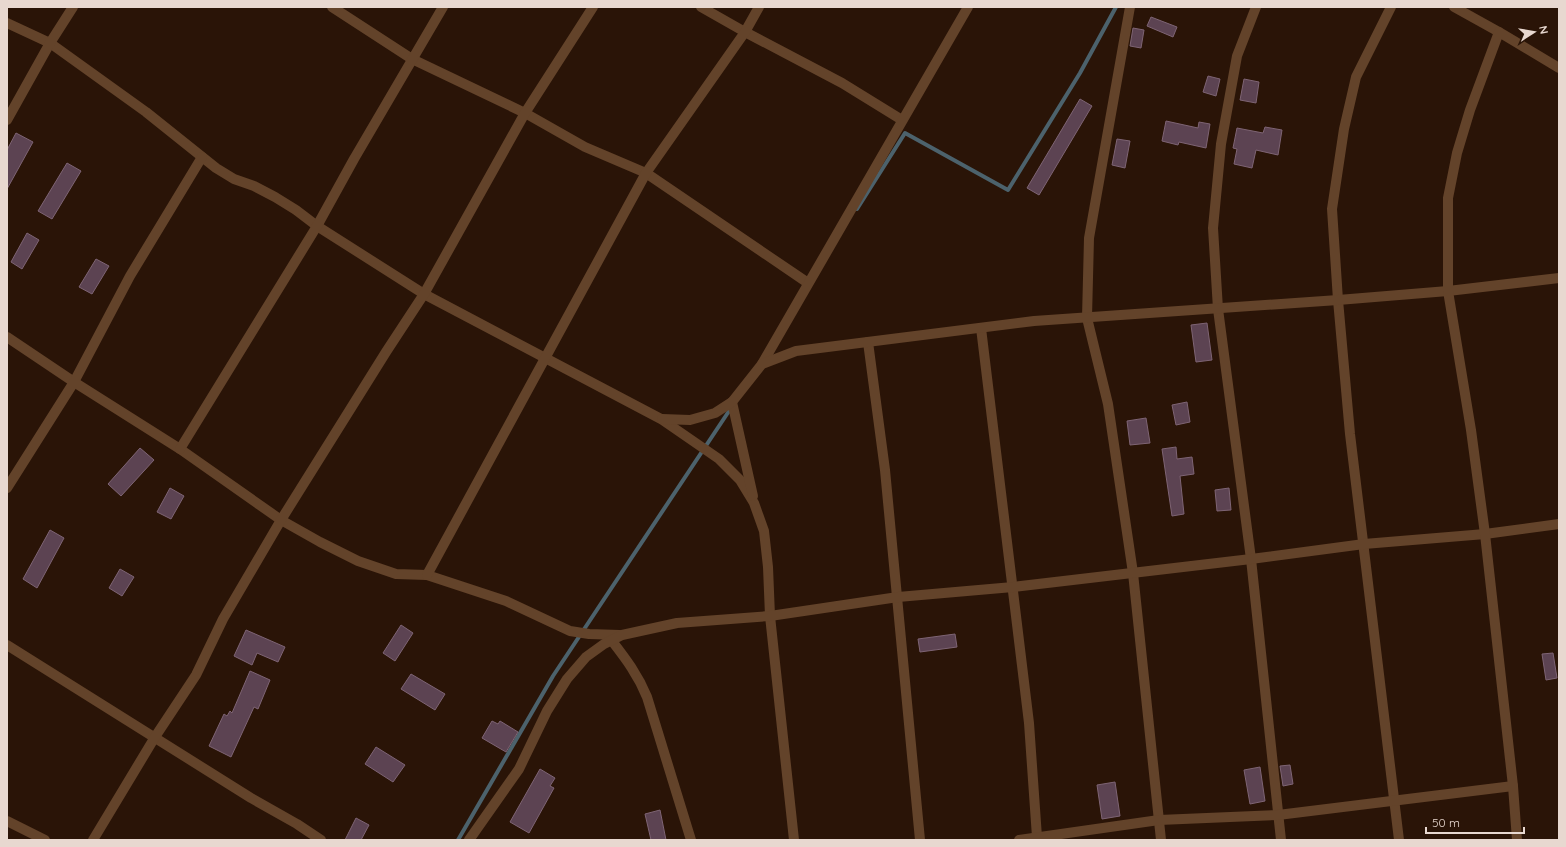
<svg xmlns="http://www.w3.org/2000/svg" width="1566" height="847" viewBox="0 0 1566 847" font-family="Quicksand,sans-serif">
  <style>
    .lines { fill: none; stroke-linecap: round; stroke-linejoin: round }
    .stream { stroke: #4c626c; stroke-width: 4 }
    .building { fill: #5c4352; stroke: #7e6474 }
    .minor { stroke: #63432a; stroke-width: 10 }
  </style>
  <rect width="100%" height="100%" fill="#2a1407"/>
  <g class="lines">
    <g class="stream">
      <path d="M857 209 905 133 1008 190 1080 73 1116 7"/>
      <path d="M458 840 553 676 731 408"/>
    </g>
  </g>
  <g class="building">
    <path d="M1151 17 1177 27 1173 37 1147 26Z"/>
    <path d="M1133 28 1144 30 1141 48 1130 46Z"/>
    <path d="M1208 76 1220 79 1216 96 1203 92Z"/>
    <path d="M1244 79 1259 82 1256 103 1240 100Z"/>
    <path d="M1080 99 1092 106 1039 195 1027 188Z"/>
    <path d="M1166 121 1198 128 1199 122 1210 124 1206 148 1179 142 1178 145 1162 141Z"/>
    <path d="M1265 127 1282 130 1278 155 1256 150 1252 168 1234 164 1237 149 1233 148 1237 128 1263 133Z"/>
    <path d="M16 133 33 142 7 189V150Z"/>
    <path d="M1117 139 1130 141 1125 168 1112 165Z"/>
    <path d="M67 163 81 171 52 219 38 211Z"/>
    <path d="M27 233 39 240 22 269 11 262Z"/>
    <path d="M96 259 109 266 92 294 79 287Z"/>
    <path d="M1207 323 1212 360 1196 362 1191 325Z"/>
    <path d="M1187 402 1190 422 1176 425 1172 405Z"/>
    <path d="M1146 418 1150 443 1130 445 1127 421Z"/>
    <path d="M1176 447 1177 459 1192 457 1194 474 1180 476 1184 514 1172 516 1162 449Z"/>
    <path d="M140 448 154 460 121 496 108 484Z"/>
    <path d="M170 488 184 496 171 519 157 512Z"/>
    <path d="M1229 488 1231 510 1217 511 1215 490Z"/>
    <path d="M50 530 64 538 37 588 23 579Z"/>
    <path d="M120 569 134 577 122 596 109 588Z"/>
    <path d="M401 625 413 633 395 661 383 653Z"/>
    <path d="M246 630 285 647 278 662 257 653 252 665 234 656Z"/>
    <path d="M955 634 957 647 920 652 918 639Z"/>
    <path d="M1553 653 1557 678 1546 680 1542 654Z"/>
    <path d="M250 671 270 680 258 709 254 707 231 757 209 746 224 714 227 716 230 711 232 713Z"/>
    <path d="M411 674 445 694 435 710 401 689Z"/>
    <path d="M492 721 498 724 500 721 518 732 506 752 482 738Z"/>
    <path d="M376 747 405 765 393 782 365 764Z"/>
    <path d="M1290 765 1293 784 1283 786 1280 766Z"/>
    <path d="M1260 767 1265 801 1250 804 1244 770Z"/>
    <path d="M540 769 555 778 550 786 554 788 529 833 510 822Z"/>
    <path d="M1115 782 1120 816 1102 819 1097 785Z"/>
    <path d="M660 810 666 840H651L645 814Z"/>
    <path d="M356 818 369 825 361 840H345Z"/>
  </g>
  <g class="lines">
    <g class="minor">
      <path d="M332 7 412 59 525 113 585 147 646 173 808 283"/>
      <path d="M701 7 745 32 842 83 902 120"/>
      <path d="M1130 7 1089 238 1087 318 1108 404 1133 573 1161 840"/>
      <path d="M1256 7 1237 56 1221 144 1213 228 1218 309 1251 559 1281 840"/>
      <path d="M1391 7 1356 77 1344 129 1332 209 1338 300 1350 434 1399 840"/>
      <path d="M1454 7 1499 32"/>
      <path d="M7 23 50 43 146 112 216 168 234 179 254 186 275 197 296 210 317 226 424 294 661 419 719 459 740 480 754 503 764 531 768 567 770 616 794 840"/>
      <path d="M7 120 50 43 73 7"/>
      <path d="M981 328 1029 723 1037 837"/>
      <path d="M7 337 74 382 180 449 281 520 320 542 358 561 396 574 427 575 506 601 570 631 589 634 620 635"/>
      <path d="M868 342 885 470 920 840"/>
      <path d="M762 364 968 7"/>
      <path d="M732 402 753 496"/>
      <path d="M662 419 690 420 715 413 732 402 762 364 796 351 1034 321 1338 300 1448 291 1559 278"/>
      <path d="M180 449 317 226 354 159 443 7"/>
      <path d="M7 488 74 382 130 276 202 157"/>
      <path d="M427 575 646 173 745 32 759 7"/>
      <path d="M612 641C626 659 638 675 647 697L691 840"/>
      <path d="M7 645 251 798 297 824 321 840"/>
      <path d="M7 821 45 840"/>
      <path d="M93 840 155 737 196 675 223 619 281 520 386 352 424 294 525 113 593 7"/>
      <path d="M469 840 519 769 547 711 567 679 586 657 604 644 622 635 677 623 770 616 898 597 1013 587 1251 559 1364 544 1485 534 1559 524"/>
      <path d="M1019 840 1159 820 1278 815 1513 786"/>
      <path d="M1517 840 1513 786 1485 534 1471 430 1448 291V198L1457 153 1470 110 1499 32 1559 68"/>
    </g>
  </g>
  <rect width="1566" height="847" fill="none" stroke="#e8d8d0" stroke-width="16"/>
  <g transform="translate(1534 32) rotate(78)" stroke="#2a1407" stroke-width="3" paint-order="stroke">
  <path d="M0-3L7 15L0 10L-7 15Z" fill="#e8d8d0"/>
  <text y="-6" font-size="11" font-weight="bold" text-anchor="middle" fill="#e8d8d0">N</text>
  </g>
  <path d="M1426 827v6h98v-6" fill="none" stroke="#e8d8d0" stroke-width="2"/>
  <text x="1432" y="827" font-size="12" fill="#e8d8d0" stroke="#2a1407" stroke-width="3" paint-order="stroke">50 m</text>
</svg>
